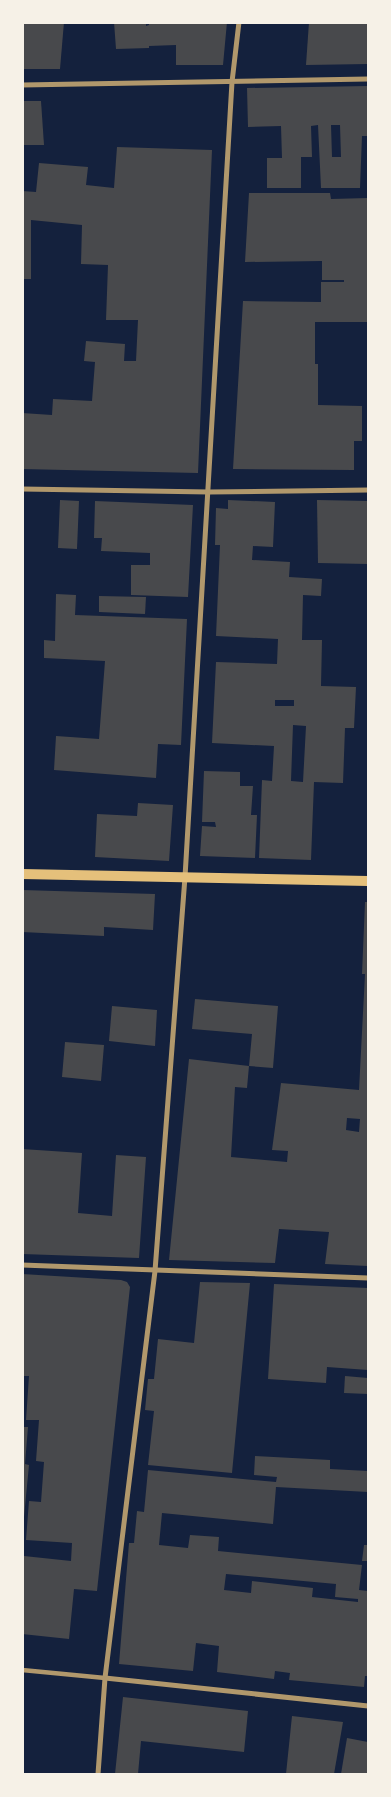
<svg xmlns="http://www.w3.org/2000/svg" width="391" height="1797" viewBox="0 0 391 1797" font-family="'Roboto Condensed',sans-serif">
  <style>
    .building { fill: #48494c; fill-rule: evenodd }
    .lines { fill: none; stroke-linecap: round; stroke-linejoin: round }
    .pedestrian { stroke: #b1986c; stroke-width: 4.5 }
    .minor { stroke: #b1986c; stroke-width: 5 }
    .secondary { stroke: #e5c07b; stroke-width: 10 }
  </style>
  <rect width="100%" height="100%" fill="#14213d"/>
  <g class="building">
    <path d="M22 22H64L60 69H22Z"/>
    <path d="M114 22H146V26L149 25V22H227L223 65H176V45L149 46V48L116 49Z"/>
    <path d="M309 22H368V64L306 65Z"/>
    <path d="M368 86V136H362L360 188H321L318 125 311 126 312 157H301V188H267V158H282L281 126 248 127 247 88ZM331 125H340L341 157H332Z"/>
    <path d="M22 101H41L44 145H22Z"/>
    <path d="M117 147 212 150 198 473 22 469V413L52 415 53 399 92 401 95 362 84 361 86 341 125 344 124 361H136L138 320H106L108 265 81 264 82 225 31 220V279H22V191L36 192 39 163 88 167 86 185 114 188Z"/>
    <path d="M249 193H330L331 199 368 198V322H315V364H318V405L362 406V441H354V470L233 469 243 301 321 302V282H344V280H322V261L245 262Z"/>
    <path d="M60 500 79 501 77 549 58 548Z"/>
    <path d="M228 500 275 502 273 547 253 546 252 560 290 562 289 577 322 579 321 596 303 595 302 640H322L321 686 356 687 354 728H345L343 783 314 782 311 860 259 858 262 780 272 781 274 746 212 743 216 662 277 664 278 639 216 636 220 545H215L216 508 228 509ZM275 700H294V706H275ZM293 725 306 726 303 782 291 781Z"/>
    <path d="M317 500 368 501V564L318 563Z"/>
    <path d="M95 501 193 505 188 597 131 595V565H150V553L101 551 102 538H94Z"/>
    <path d="M56 594 76 595 75 615 187 619 181 745 158 744 156 778 54 770 56 736 99 739 105 661 44 658V640L55 641Z"/>
    <path d="M99 596 146 597 145 614 99 612Z"/>
    <path d="M204 771 240 772V786H253L251 815H257L255 858 200 856 202 826 216 827 215 822H202Z"/>
    <path d="M138 803 173 805 169 861 95 857 97 814 137 816Z"/>
    <path d="M22 890 155 894 153 930 104 927V936L22 932Z"/>
    <path d="M365 902H368V1266L325 1264 329 1232 279 1229 275 1263 169 1260 189 1059 249 1066 247 1088 235 1087 231 1157 287 1162 288 1151 272 1150 281 1083 359 1090 365 974H362ZM347 1118 360 1119 359 1132 346 1130Z"/>
    <path d="M195 999 278 1006 273 1068 249 1066 252 1034 192 1029Z"/>
    <path d="M112 1006 157 1010 155 1046 109 1041Z"/>
    <path d="M65 1042 104 1045 101 1081 62 1077Z"/>
    <path d="M22 1149 82 1153 78 1213 112 1216 116 1155 146 1157 139 1258 22 1254Z"/>
    <path d="M22 1274 121 1280 127 1282 130 1287 97 1591 74 1589 69 1639 22 1634 24 1556 71 1561 72 1543 26 1540 29 1501 41 1502 44 1462 36 1461 39 1420H26L29 1376H22Z"/>
    <path d="M200 1282 250 1283 232 1473 148 1465 154 1411 145 1410 148 1379H154L158 1339 194 1343Z"/>
    <path d="M274 1284 368 1288V1370L327 1367 326 1383 268 1379Z"/>
    <path d="M345 1376 368 1378V1394L344 1393Z"/>
    <path d="M22 1427H28L25 1464 29 1465 24 1517H22Z"/>
    <path d="M255 1456 330 1460V1469L368 1471V1492L276 1487 273 1524 162 1513 159 1545 188 1548 190 1535 219 1537 218 1551 362 1565 359 1590 368 1591V1676H365L364 1687 289 1680 290 1673 275 1671 274 1679 217 1672 219 1646 196 1643 193 1671 119 1664 129 1543H134L137 1511 144 1512 148 1470 276 1482 277 1477 254 1475ZM226 1574 336 1584 335 1597 358 1599V1602L312 1597 313 1588 252 1581 251 1593 224 1590Z"/>
    <path d="M364 1545H368V1561H362Z"/>
    <path d="M123 1697 248 1711 244 1752 141 1741 138 1774H115Z"/>
    <path d="M292 1716 343 1722 334 1774H286Z"/>
    <path d="M347 1738 368 1742V1774H341Z"/>
  </g>
  <g class="lines">
    <path class="pedestrian" d="M22 1670 105 1678"/>
    <g class="minor">
      <path d="M22 85 368 79"/>
      <path d="M22 489 209 492 368 490"/>
      <path d="M22 1265 368 1278"/>
      <path d="M105 1678 368 1706"/>
      <path d="M98 1774 105 1678 155 1271 185 877 232 82 239 22"/>
    </g>
    <path class="secondary" d="M22 874 368 881"/>
  </g>
  <rect width="391" height="1797" fill="none" stroke="#f6f1e7" stroke-width="48"/>
</svg>
